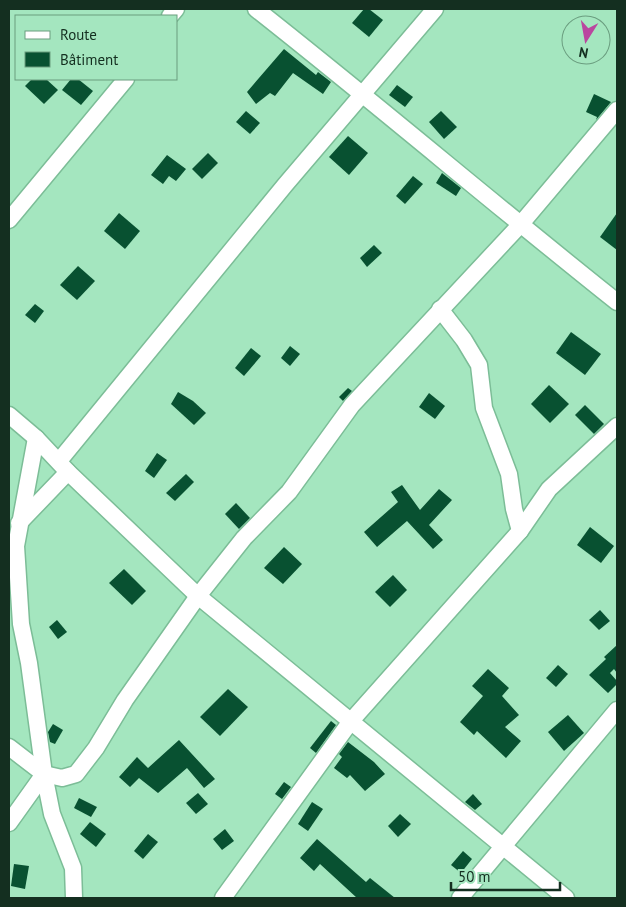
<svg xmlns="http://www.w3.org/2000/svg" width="626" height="907" viewBox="0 0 626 907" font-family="'PT Sans',sans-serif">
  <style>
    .building { fill: #085131 }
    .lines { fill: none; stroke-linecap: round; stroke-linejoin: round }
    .minor-casing { stroke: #7cbd97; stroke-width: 19 }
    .minor { stroke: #fff; stroke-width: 16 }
  </style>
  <rect width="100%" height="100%" fill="#a4e6bf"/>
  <g class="building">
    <path d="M364 9H369L383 20 369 37 352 23Z"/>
    <path d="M284 49 316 75 318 72 331 82 323 94 293 73 275 96 270 93 256 104 247 92Z"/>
    <path d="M32 79H46L58 90 44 104 25 86Z"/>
    <path d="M71 79H78L93 91 81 105 62 90Z"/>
    <path d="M397 85 413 97 405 107 389 95Z"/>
    <path d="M594 94 611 102 596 120 597 117 586 112Z"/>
    <path d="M246 111 260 123 250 134 236 122Z"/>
    <path d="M441 111 457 127 444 139 429 122Z"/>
    <path d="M348 136 368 153 349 175 329 157Z"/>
    <path d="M208 153 218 163 202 179 192 169Z"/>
    <path d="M167 155 186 169 176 181 169 176 163 184 151 175Z"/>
    <path d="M442 173 461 188 456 196 436 183Z"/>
    <path d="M413 176 423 184 405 204 396 196Z"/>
    <path d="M119 213 140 231 125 249 104 231Z"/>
    <path d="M617 213V250L600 237Z"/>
    <path d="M374 245 382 253 367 267 360 258Z"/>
    <path d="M78 266 95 281 77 300 60 285Z"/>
    <path d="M35 304 44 311 35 323 25 315Z"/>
    <path d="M571 332 601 354 585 375 556 353Z"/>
    <path d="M290 346 300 354 290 366 281 358Z"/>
    <path d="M251 348 261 356 244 376 235 368Z"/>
    <path d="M549 385 569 404 550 423 531 404Z"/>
    <path d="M348 388 352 391 343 401 339 397Z"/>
    <path d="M178 392 193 401 206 413 194 425 171 404Z"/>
    <path d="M429 393 445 406 435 419 419 407Z"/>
    <path d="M585 405 604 424 594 434 575 415Z"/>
    <path d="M157 453 167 460 154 478 145 471Z"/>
    <path d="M186 474 194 482 175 501 166 493Z"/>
    <path d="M402 485 420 510 439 489 452 500 429 525 443 540 433 549 407 521 377 547 364 532 398 502 391 492Z"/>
    <path d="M236 503 250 518 239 529 225 514Z"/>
    <path d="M590 527 614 546 601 563 577 545Z"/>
    <path d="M284 547 302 564 283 584 264 568Z"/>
    <path d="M124 569 146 591 132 605 109 583Z"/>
    <path d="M393 575 407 590 390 607 375 592Z"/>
    <path d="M600 610 610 621 599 630 589 620Z"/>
    <path d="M57 620 67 632 58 639 49 627Z"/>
    <path d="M617 645V673L614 669 610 673 617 681V684L608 693 589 675 606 659 604 657Z"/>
    <path d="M558 665 568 674 556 687 546 678Z"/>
    <path d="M488 669 509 688 502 696 519 715 505 727 521 741 506 758 477 731 474 735 460 722 483 696 472 686Z"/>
    <path d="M228 689 248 707 220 736 200 717Z"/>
    <path d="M568 715 584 733 564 751 548 732Z"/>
    <path d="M331 721 336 725 316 753 310 748Z"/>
    <path d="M53 724 63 730 55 744 50 742 48 732Z"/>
    <path d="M179 740 215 779 204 788 187 768 158 793 139 778 130 787 119 777 137 757 148 768Z"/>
    <path d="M348 742 374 762 385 774 365 791 350 775 347 778 334 768 342 757 339 754Z"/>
    <path d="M284 782 291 787 282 799 275 794Z"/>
    <path d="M198 793 208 804 196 814 186 803Z"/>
    <path d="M473 794 482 804 475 810 465 802Z"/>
    <path d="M79 798 97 807 91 817 74 808Z"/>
    <path d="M312 802 323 809 308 831 298 824Z"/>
    <path d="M400 814 411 824 398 837 388 826Z"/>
    <path d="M90 822 106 834 96 847 80 834Z"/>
    <path d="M225 829 234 841 222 850 213 839Z"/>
    <path d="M148 834 158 842 143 859 134 851Z"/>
    <path d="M317 839 366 882 370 878 395 898H357L320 864 314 871 300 858Z"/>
    <path d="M463 851 472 859 461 873 451 865Z"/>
    <path d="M14 864 29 866 25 889 11 886Z"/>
  </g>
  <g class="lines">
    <g class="minor-casing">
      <g id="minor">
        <path d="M256 9C378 105 496 206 617 302"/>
        <path d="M170 16 176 9"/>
        <path d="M9 220 126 79"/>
        <path d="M440 309 464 340 479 365 484 408 509 474 514 509 520 531"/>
        <path d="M9 415 36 438 68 472 198 596 566 898"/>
        <path d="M36 438 16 546 21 624 29 663 44 774 52 814 73 868 74 898"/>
        <path d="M59 461 285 185 435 9"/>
        <path d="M19 523 68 472"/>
        <path d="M9 747 44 774 62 778 76 774 96 748 125 700 198 596 244 538 289 492 352 405 520 225 617 110"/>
        <path d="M9 823 44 774"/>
        <path d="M223 898 351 721 520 531 549 489 617 426"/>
        <path d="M460 898 617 710"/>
      </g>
    </g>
    <use href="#minor" class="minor"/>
  </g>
  <rect width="626" height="907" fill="none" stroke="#142f20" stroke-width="20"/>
  <rect x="15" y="15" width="162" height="65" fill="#a4e6bf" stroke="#6a9d7f"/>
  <rect x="25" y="31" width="25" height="8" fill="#ffffff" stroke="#6a9d7f"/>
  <text x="60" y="40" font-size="15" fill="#142f20">Route</text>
  <rect x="25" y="52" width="25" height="15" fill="#085131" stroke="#6a9d7f"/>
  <text x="60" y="65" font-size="15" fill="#142f20">Bâtiment</text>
  <g transform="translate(586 40) rotate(191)"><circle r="24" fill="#a4e6bf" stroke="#6a9d7f"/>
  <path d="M0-4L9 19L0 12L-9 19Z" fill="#ba469f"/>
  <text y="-8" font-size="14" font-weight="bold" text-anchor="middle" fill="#142f20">N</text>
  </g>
  <path d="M451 882v8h109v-8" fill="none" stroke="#142f20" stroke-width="2.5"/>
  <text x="458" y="882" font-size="15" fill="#142f20" stroke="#a4e6bf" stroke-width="4" paint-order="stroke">50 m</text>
</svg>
